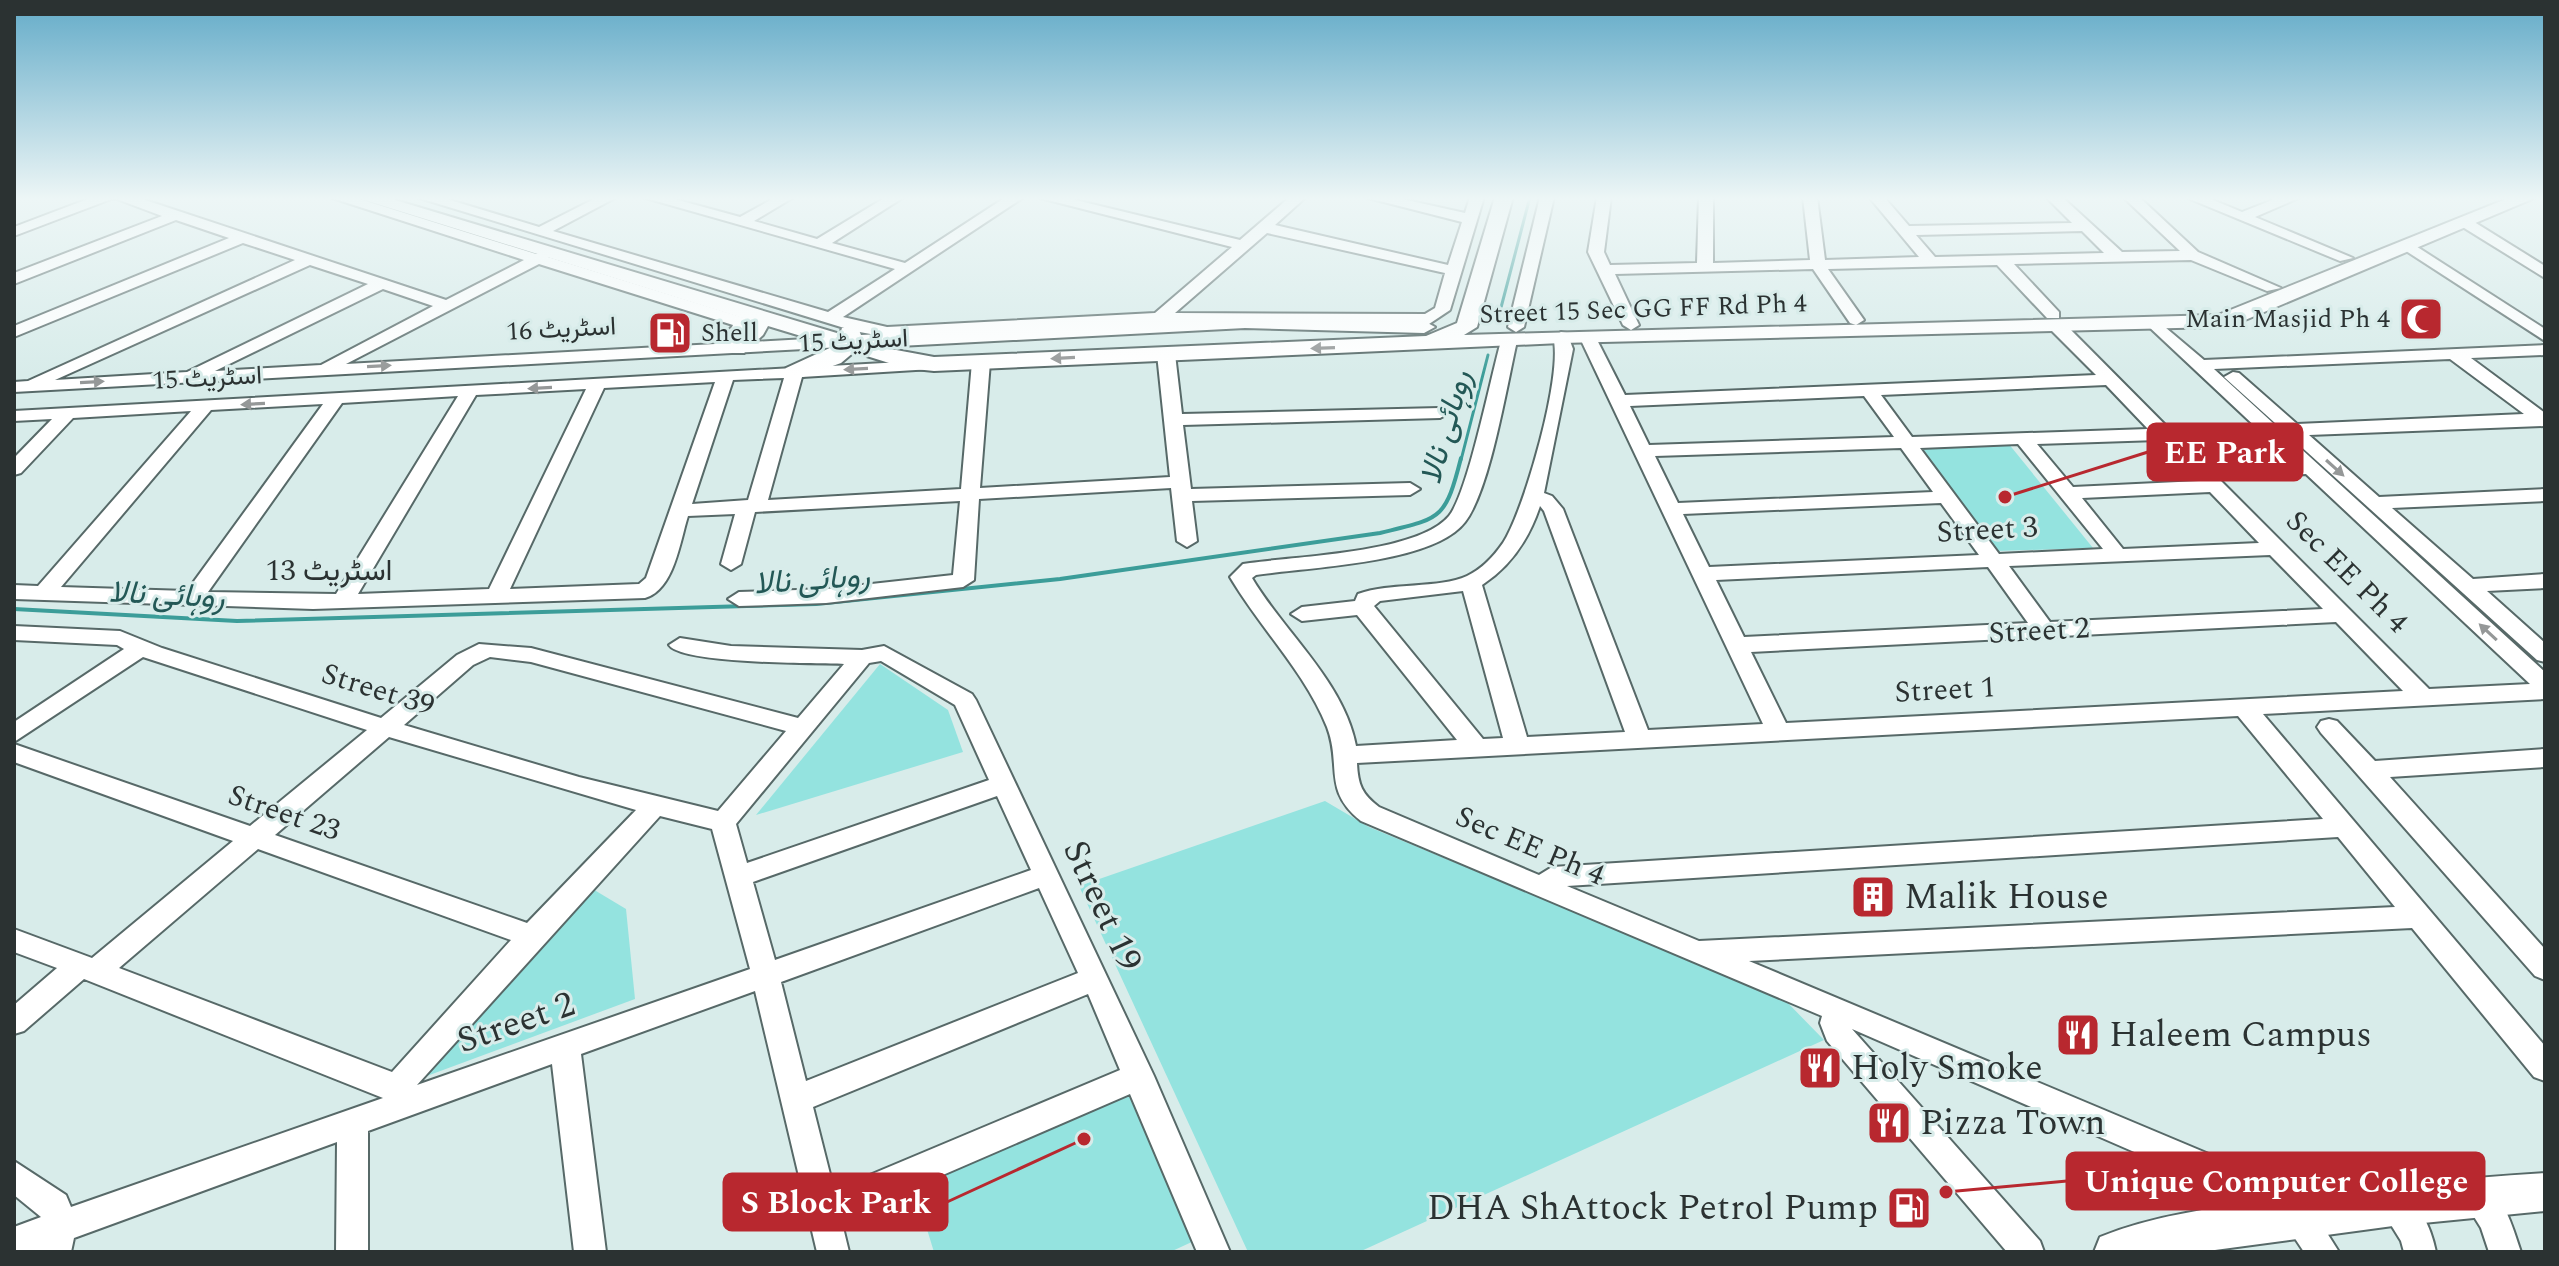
<svg xmlns="http://www.w3.org/2000/svg" width="2559" height="1266" viewBox="0 0 2559 1266" font-family="Spectral,Vazirmatn,serif">
  <style>
    .green { fill: #94e3df }
    .lines { fill: none; stroke-linecap: round; stroke-linejoin: round }
    .stream-far1 { stroke: #3c9d99; stroke-width: 3 }
    .stream { stroke: #3c9d99; stroke-width: 4 }
    .minor-casing { stroke: #576968; stroke-width: 4 }
    .major-casing { stroke: #576968; stroke-width: 4 }
    .minor { fill: #fff; fill-rule: evenodd }
    .major { fill: #fff; fill-rule: evenodd }
    .oneway { fill: #959898 }
    .labels { text-anchor: middle; dominant-baseline: central; stroke-width: 6; stroke-linejoin: round; paint-order: stroke }
    .far-street-label { font-size: 26px; fill: #2b3232; stroke: #d8ecea }
    .far-poi-label { font-size: 26px; fill: #2b3232; stroke: #d8ecea; text-anchor: end }
    .street-label { font-size: 30px; fill: #2b3232; stroke: #d8ecea }
    .water-label { font-size: 32px; font-style: italic; fill: #235856; stroke: #d8ecea }
    .near-poi-label { font-size: 36px; fill: #2b3232; stroke: #d8ecea; text-anchor: start }
    .near-street-label { font-size: 36px; fill: #2b3232; stroke: #d8ecea }
    .leader { fill: none; stroke: #b8282f; stroke-width: 3 }
    .callout-dot { fill: #b8282f; stroke: #d8ecea; stroke-width: 3 }
    .callout { fill: #b8282f; stroke: #b8282f; stroke-width: 3 }
    .callout-label { font-size: 32px; text-anchor: middle; font-weight: bold; fill: #fff }
  </style>
  <rect width="100%" height="100%" fill="#d8ecea"/>
  <g class="green">
    <path d="M2008 443 2093 548 1997 551 1921 446Z"/>
    <path d="M880 664 948 710 963 752 756 815Z"/>
    <path d="M1325 801 1369 827 1783 998 1824 1040 1359 1252H1248L1079 886Z"/>
    <path d="M591 888 626 909 635 999 416 1080Z"/>
    <path d="M1128 1094 1194 1241 1170 1252H934L913 1184Z"/>
  </g>
  <g class="lines">
    <g class="stream-far1">
      <path d="M1498 319 1530 197"/>
      <path d="M1461 460 1488 355"/>
    </g>
    <path class="stream" d="M14 609 237 621 816 604 1060 579 1380 533C1441 518 1445 521 1461 458"/>
    <g class="minor-casing">
      <g id="minor">
        <path d="M93 197H136L446 300 524 260 329 197H353L536 254H546L548 257 748 319V329L735 343 842 337 850 342 842 347 14 392V382L28 381 295 260 243 243 14 337V326L229 238 176 220 14 284V273L162 216 114 198 14 236V227ZM539 264 733 325 732 327 715 344 346 364ZM310 265 368 284 187 372 55 380ZM383 289 433 306 321 365 215 371Z"/>
        <path d="M416 197H440L539 227 598 197H617L553 231 828 312 895 269 642 197H667L740 217 776 197H794L754 221 817 239 886 197H904L832 243 905 263 1006 197H1024L843 317 887 327 1155 313 1232 247 1036 197H1063L1240 240 1290 197H1306L1275 225 1448 265 1462 222 1364 197H1393L1465 213 1470 197H1484L1450 310 1429 324 1169 323 1161 328 1153 323 887 337 854 331ZM1267 233 1445 273 1435 308 1425 314 1175 313Z"/>
        <path d="M1540 197H1554L1524 327 1516 332 1508 327Z"/>
        <path d="M1597 197H1611L1604 252 1610 265 1697 263 1699 197H1713V263L1810 260 1803 197H1817L1825 260 1919 257 1869 197H1884L1909 226 2072 223 2046 197H2062L2122 252 2180 251 2123 197H2139L2198 252 2281 288 2267 291 2191 260 2014 264 2059 312V318H2047L1997 265 1828 269 1864 320 1856 325 1850 323 1813 269 1615 274 1639 325 1631 330 1623 325 1588 252ZM2082 231 2104 253 1935 257 1916 235Z"/>
        <path d="M2185 197H2206L2242 212 2280 197H2301L2255 217 2353 258 2340 261Z"/>
        <path d="M2461 220H2471L2545 266V278L2461 226Z"/>
        <path d="M2408 241 2545 329V341L2403 249V243Z"/>
        <path d="M2153 317 2204 360 2545 345V355L2471 358 2545 413V426L2309 435 2379 497 2545 489V501L2392 508 2473 579 2545 574V588L2487 591 2545 643V662L2537 660 2224 377 2233 372 2239 373 2297 424 2524 414 2450 359 2214 369 2545 672V699L2263 714 2545 1046V1081L2534 1077 2412 928 1749 961 2285 1186 2310 1206 2339 1252H2304L2288 1228 2263 1208 1852 1029 2040 1241 2044 1252H2007L1827 1041 1820 1023 1822 1016 1361 821C1322 790 1342 766 1327 727 1305 672 1260 628 1230 577L1243 564 1250 563C1298 556 1418 553 1449 516 1468 493 1491 376 1501 341L1509 336 1515 337 1517 341C1507 384 1490 490 1465 522 1433 564 1308 567 1256 575L1252 578C1284 632 1344 682 1356 746L1457 740 1357 615 1302 621 1291 614 1302 607 1355 601 1358 594C1391 582 1439 589 1467 576 1482 569 1494 556 1503 543 1524 511 1564 372 1553 337L1561 332 1567 333 1573 349 1544 493 1552 496 1563 509 1648 730 1763 724 1579 336 1581 332H1593L1625 395 2096 375 2050 329 2048 325 2056 320 2062 321 2207 467 2294 463 2147 325V319ZM2106 385 2148 429 1912 437 1881 395ZM1864 396 1894 437 1649 445 1630 406ZM2158 440 2199 481 2073 487 2037 444ZM2018 444 2103 549 1999 554 1920 448ZM1901 448 1933 492 1678 503 1655 456ZM2306 474 2530 684 2429 689 2218 478ZM2210 492 2259 543 2123 549 2082 498ZM1941 503 1979 555 1709 567 1683 514ZM1540 506 1544 511 1625 732 1527 737 1482 585C1511 566 1529 539 1540 506ZM2270 555 2323 609 2050 622 2009 566ZM1988 567 2028 623 1744 637 1716 580ZM1463 591 1503 738 1483 739 1374 606 1380 601ZM2336 622 2403 691 1786 723 1751 652ZM2238 716 2323 819 1552 867 1539 875 1379 807C1362 794 1358 785 1357 763ZM2338 837 2395 907 1699 941 1567 886Z"/>
        <path d="M1166 349 1175 354 1182 414 1440 408 1449 413 1440 418 1183 425 1191 489 1410 483 1420 489 1410 495 1192 501 1197 541 1187 547 1177 541 1171 488 979 499 974 580 963 587 826 603 739 606 728 599 739 592 826 589 953 575 960 501 755 512 741 564 731 570 721 564 735 514 688 516C680 541 674 590 645 598L313 609 14 599V585L38 586 191 411 73 418 21 473 14 475V458L52 419 14 421V411L938 360V368L932 369 802 377 768 500 961 489 972 362 981 357 990 362 980 488 1170 477 1157 354ZM784 378 748 500 692 504 733 380ZM715 382 646 578 639 584 510 589 604 388ZM586 389 489 589 358 594 476 395ZM458 396 336 594 208 592 342 403ZM323 404 187 591 61 587 211 410Z"/>
        <path d="M14 626 120 631 162 648 381 718 457 655 479 644 531 648 798 718 844 664C816 663 681 664 669 645L680 638 731 646 862 650 884 646 972 694 976 700 1154 1076 1230 1252H1197L1130 1094 841 1219 849 1252H817L755 991 581 1054 606 1252H574L552 1064 368 1131V1252H336L337 1142 74 1238 71 1252H14V1227L41 1217 14 1195V1161L66 1195 71 1207 383 1098 84 979 24 1031 14 1034V1005L57 968 14 952V929L92 958 233 841 14 762V744L250 826 367 730 143 657 14 742V722L124 649 117 645 14 640ZM490 657 531 662 786 731 718 811 579 777 404 725 473 665ZM881 661 955 705 989 780 747 863 736 824 869 663ZM389 737 636 810 527 923 275 835ZM997 796 1031 870 775 960 753 882ZM660 816 712 829 750 969 417 1085ZM258 849 511 940 392 1072 119 968ZM1039 888 1078 973 806 1081 781 982ZM1088 994 1120 1070 834 1190 813 1107Z"/>
        <path d="M2329 719 2337 721 2375 761 2545 749V767L2390 777 2545 949V980L2535 976 2321 733 2317 727 2321 721Z"/>
        <path d="M2477 1181C2504 1192 2512 1226 2521 1252H2489L2481 1228 2461 1196 2466 1185Z"/>
        <path d="M2394 1189C2419 1198 2431 1228 2436 1252H2404L2401 1241 2378 1204 2383 1193Z"/>
      </g>
    </g>
    <g class="major-casing">
      <g id="major">
        <path d="M355 197H385L840 334 842 328H858L861 335 1245 316 1424 321 1435 327 1424 333 1245 328 880 347 934 357 1426 336 1457 323 1495 197H1513L1477 327 1464 335 2218 315 2511 197H2537L2238 323 2218 327 1561 343 934 371 905 368 854 352 841 363 794 380 783 373 786 368 834 346 768 326 763 335 744 353H728L725 348 746 328 749 320Z"/>
        <path d="M2545 1173V1211L2393 1226 2200 1252H2094L2100 1237C2160 1213 2227 1206 2291 1198 2375 1188 2460 1178 2545 1173Z"/>
      </g>
    </g>
    <use href="#minor" class="minor"/>
    <use href="#major" class="major"/>
  </g>
  <defs><path id="oneway-solid" d="M-6-.8H1V-3.2L6.5 0L1 3.2V.8H-6Z" transform="scale(2)"/></defs>
  <g class="oneway">
    <use href="#oneway-solid" transform="translate(1323 348) rotate(178)"/>
    <use href="#oneway-solid" transform="translate(1063 358) rotate(177)"/>
    <use href="#oneway-solid" transform="translate(379 366) rotate(-3)"/>
    <use href="#oneway-solid" transform="translate(856 369) rotate(177)"/>
    <use href="#oneway-solid" transform="translate(92 382) rotate(-3)"/>
    <use href="#oneway-solid" transform="translate(540 388) rotate(177)"/>
    <use href="#oneway-solid" transform="translate(253 404) rotate(177)"/>
    <use href="#oneway-solid" transform="translate(2335 468) rotate(42)"/>
    <use href="#oneway-solid" transform="translate(2488 632) rotate(-137)"/>
  </g>
  <linearGradient id="sky" x2="0" y2="1"><stop stop-color="#63abc8"/><stop offset="0.53" stop-color="#edf6f6"/><stop offset="1" stop-color="#edf6f6" stop-opacity="0"/></linearGradient>
  <rect width="2559" height="375" fill="url(#sky)"/>
  <defs>
    <g id="mosque-square" transform="scale(2.3)"><rect x="-9" y="-9" width="18" height="18" rx="4" fill="#b8282f" stroke="#d8ecea"/><path d="M3.5-4.9A6 6 0 1 0 3.5 4.9A5 5 0 1 1 3.5-4.9Z" fill="#fff"/></g>
    <g id="fuel-square" transform="scale(2.3)"><rect x="-9" y="-9" width="18" height="18" rx="4" fill="#b8282f" stroke="#d8ecea"/><path d="M-5.5-6h7V0h2V4h1.3V-2.5L3-4.5l.8-.8L6-3V5H2.5V1h-1V6h-7ZM-4.2-4.7v3.2H.2V-4.7Z" fill="#fff"/></g>
    <g id="building-square" transform="scale(2.3)"><rect x="-9" y="-9" width="18" height="18" rx="4" fill="#b8282f" stroke="#d8ecea"/><path d="M-4-6H4V6H1V3H-1V6H-4ZM-2.5-4.3h1.7v1.8h-1.7ZM.8-4.3h1.7v1.8H.8ZM-2.5-1h1.7V.8h-1.7ZM.8-1h1.7V.8H.8Z" fill="#fff"/></g>
    <g id="restaurant-square" transform="scale(2.3)"><rect x="-9" y="-9" width="18" height="18" rx="4" fill="#b8282f" stroke="#d8ecea"/><path d="M-5-6h1v4h1v-4h1v4h1v-4h1v5L-1.5 .5V6h-2V.5L-5-1ZM5-6V6H3V1.5H1.5Q1.5-4 5-6Z" fill="#fff"/></g>
  </defs>
  <g fill-rule="evenodd">
    <use href="#mosque-square" x="2421" y="319"/>
    <use href="#fuel-square" x="670" y="333"/>
    <use href="#building-square" x="1873" y="897"/>
    <use href="#restaurant-square" x="2078" y="1035"/>
    <use href="#restaurant-square" x="1820" y="1068"/>
    <use href="#restaurant-square" x="1889" y="1123"/>
    <use href="#fuel-square" x="1909" y="1208"/>
  </g>
  <g class="labels">
    <g class="far-street-label">
      <text transform="translate(1643 309) rotate(-2)">Street 15 Sec GG FF Rd Ph 4</text>
      <text transform="translate(561 329) rotate(-3)">اسٹریٹ 16</text>
      <text transform="translate(853 341) rotate(-3)">اسٹریٹ 15</text>
      <text transform="translate(207 378) rotate(-3)">اسٹریٹ 15</text>
    </g>
    <g class="far-poi-label">
      <text x="2390" y="319">Main Masjid Ph 4</text>
      <text x="701" y="333" text-anchor="start">Shell</text>
    </g>
    <g class="street-label">
      <text transform="translate(1987 530) rotate(-3)">Street 3</text>
      <text x="329" y="571">اسٹریٹ 13</text>
      <text transform="translate(2347 572) rotate(45)">Sec EE Ph 4</text>
      <text transform="translate(2039 631) rotate(-3)">Street 2</text>
      <text transform="translate(378 690) rotate(17)">Street 39</text>
      <text transform="translate(1945 690) rotate(-3)">Street 1</text>
      <text transform="translate(284 813) rotate(19)">Street 23</text>
      <text transform="translate(1530 846) rotate(23)">Sec EE Ph 4</text>
    </g>
    <g class="water-label">
      <text transform="translate(1446 427) rotate(-74)">روہائی نالا</text>
      <text transform="translate(812 580) rotate(-4)">روہائی نالا</text>
      <text transform="translate(167 595) rotate(3)">روہائی نالا</text>
    </g>
    <g class="near-poi-label">
      <text x="1904" y="897">Malik House</text>
      <text x="2109" y="1035">Haleem Campus</text>
      <text x="1851" y="1068">Holy Smoke</text>
      <text x="1920" y="1123">Pizza Town</text>
      <text x="1878" y="1208" text-anchor="end">DHA ShAttock Petrol Pump</text>
    </g>
    <g class="near-street-label">
      <text transform="translate(1102 906) rotate(65)">Street 19</text>
      <text transform="translate(516 1023) rotate(-19)">Street 2</text>
    </g>
  </g>
  <path class="leader" d="M2005 497L2148 452M1946 1192L2067 1181M1084 1139L947 1202"/>
  <g class="callout-dot">
    <circle cx="2005" cy="497" r="8"/>
    <circle cx="1946" cy="1192" r="8"/>
    <circle cx="1084" cy="1139" r="8"/>
  </g>
  <g class="callout">
    <rect x="2148" y="424" width="154" height="56" rx="8"/>
    <rect x="2067" y="1153" width="417" height="56" rx="8"/>
    <rect x="724" y="1174" width="223" height="56" rx="8"/>
  </g>
  <g class="callout-label">
    <text x="2225" y="463">EE Park</text>
    <text x="2276" y="1192">Unique Computer College</text>
    <text x="836" y="1213">S Block Park</text>
  </g>
  <rect width="2559" height="1266" fill="none" stroke="#2b3232" stroke-width="32"/>
</svg>
